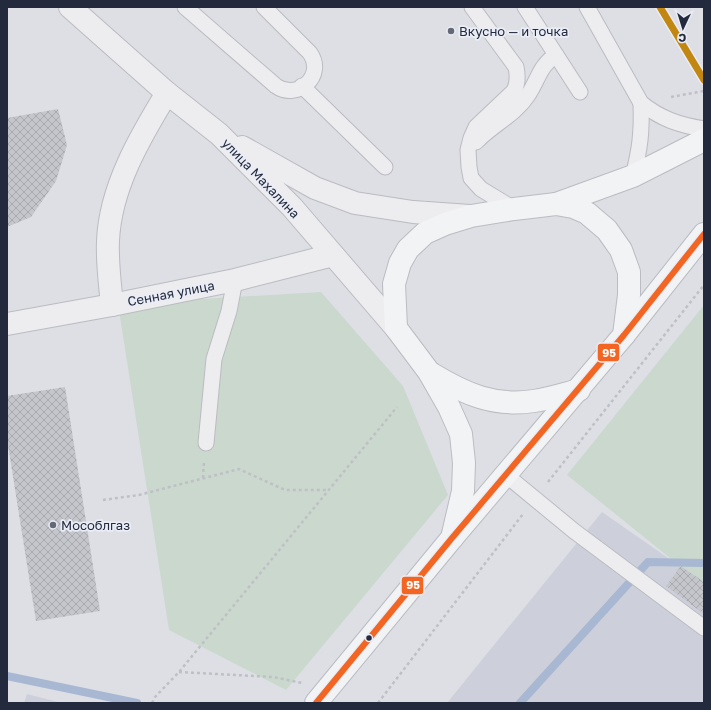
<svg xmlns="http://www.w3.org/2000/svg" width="711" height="710" viewBox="0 0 711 710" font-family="'Golos Text',sans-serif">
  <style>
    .built { fill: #cdd0da }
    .green { fill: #cbd8cd }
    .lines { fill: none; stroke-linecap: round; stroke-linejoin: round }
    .stream { stroke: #a8b7d2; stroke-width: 8 }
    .building { fill: url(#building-cross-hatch) }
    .service-casing { stroke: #babcc1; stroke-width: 17 }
    .minor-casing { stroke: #babcc1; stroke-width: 24 }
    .tertiary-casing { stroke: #babcc1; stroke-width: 24 }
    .primary-casing { stroke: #babcc2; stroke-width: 24 }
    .path { stroke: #bfc0c7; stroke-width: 2.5; stroke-dasharray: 3 3; stroke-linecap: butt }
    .service { stroke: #ededf0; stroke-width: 15 }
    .minor { stroke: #ededf0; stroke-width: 22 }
    .tertiary { stroke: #ededf0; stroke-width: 22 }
    .primary { stroke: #f2f3f4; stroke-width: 22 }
    .bus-1-casing { stroke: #eaedf5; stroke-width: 9 }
    .bus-1 { stroke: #f26522; stroke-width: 6 }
    .rail-1-casing { stroke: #eaedf5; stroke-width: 10 }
    .rail-1 { stroke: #c28710; stroke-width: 7 }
    .poi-dot { fill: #646978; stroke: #eaedf5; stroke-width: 1.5 }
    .bus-dot { fill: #232a3e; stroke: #eaedf5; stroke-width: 1.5 }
    .labels { text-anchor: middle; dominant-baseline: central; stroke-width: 3.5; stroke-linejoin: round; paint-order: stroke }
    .poi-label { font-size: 13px; fill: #232a3e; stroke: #eaedf5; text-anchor: start }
    .street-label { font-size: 13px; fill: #232a3e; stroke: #eaedf5 }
    .line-badge { stroke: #eaedf5; stroke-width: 1.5 }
    .badge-label { font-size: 11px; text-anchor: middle; font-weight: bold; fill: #fff }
  </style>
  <defs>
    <pattern id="building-cross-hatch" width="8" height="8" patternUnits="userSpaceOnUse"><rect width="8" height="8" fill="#c4c6cc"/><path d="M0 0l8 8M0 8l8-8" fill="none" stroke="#a8aab0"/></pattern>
  </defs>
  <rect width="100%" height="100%" fill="#dddfe4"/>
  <g class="built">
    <path d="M602 512 704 583V703H447Z"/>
    <path d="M27 694 62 703H24Z"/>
  </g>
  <g class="green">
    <path d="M321 292 403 386 448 495 286 690 169 630 118 304Z"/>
    <path d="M704 305V582L675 562 567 475Z"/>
  </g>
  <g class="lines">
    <g class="stream">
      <path d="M7 676 137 703"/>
      <path d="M520 703 648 562 704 563"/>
    </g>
  </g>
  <g class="building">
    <path d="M58 109 67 145 56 181 31 217 7 227V118Z"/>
    <path d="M65 387 100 611 36 621 7 439V396Z"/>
    <path d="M681 566 704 582V614L666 586Z"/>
  </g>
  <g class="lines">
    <g class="service-casing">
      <g id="service">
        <path d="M185 7 276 86C297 101 326 76 310 53L264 7"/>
        <path d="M472 7 516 67C518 76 518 83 514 91L476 127 471 138 468 150 469 167 471 178 481 189 514 209"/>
        <path d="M525 7 580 92"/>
        <path d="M587 7 641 103C661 119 679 125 704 129"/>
        <path d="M302 86 385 167"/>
        <path d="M476 142C493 124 514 116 528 95 538 80 540 65 556 55"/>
        <path d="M633 176C640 149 642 132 641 103"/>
        <path d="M206 443 214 359 229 311 235 280"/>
        <path d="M506 475 574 531 704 628"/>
      </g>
    </g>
    <g class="minor-casing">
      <g id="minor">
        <path d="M112 305C110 284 107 263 108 241 110 188 140 137 167 93"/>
        <path d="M7 324 112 305 235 280 333 255"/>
      </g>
    </g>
    <g class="tertiary-casing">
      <g id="tertiary">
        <path d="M70 7 167 93 219 134 292 207 396 328"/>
        <path d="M242 147 315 188 355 203 413 212 470 216"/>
      </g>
    </g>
    <g class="primary-casing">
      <g id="primary">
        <path d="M556 204 573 207 587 213 607 230 621 250 629 272V295L624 335"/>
        <path d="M432 374C465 394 494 407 534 401 549 399 564 394 579 390"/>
        <path d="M452 538 463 491 464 463 461 434 449 407 429 372 396 328 394 284 400 263 408 249 425 233 445 224 471 216 514 209 556 204 633 176 704 140"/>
        <path d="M316 703 452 538 624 335 704 234"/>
      </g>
    </g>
    <g class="path">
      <path d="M671 97 704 91"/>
      <path d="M203 478 204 462"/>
      <path d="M548 482 704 285"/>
      <path d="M103 500 139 495 239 469 285 490H327"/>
      <path d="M179 672 273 677 302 683"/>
      <path d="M152 703 155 697 179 672 397 407"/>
      <path d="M378 703 523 514"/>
    </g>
    <use href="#service" class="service"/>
    <use href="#minor" class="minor"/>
    <use href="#tertiary" class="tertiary"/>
    <use href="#primary" class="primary"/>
    <g class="bus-1-casing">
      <path id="bus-1" d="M316 703 452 538 624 335 704 234"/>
    </g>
    <use href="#bus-1" class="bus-1"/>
    <g class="rail-1-casing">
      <path id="rail-1" d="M660 7 704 80"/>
    </g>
    <use href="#rail-1" class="rail-1"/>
  </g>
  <g class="poi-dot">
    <circle cx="451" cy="31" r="4"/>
    <circle cx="53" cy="525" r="4"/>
  </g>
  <circle class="bus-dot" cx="369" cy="638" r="3.5"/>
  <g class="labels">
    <g class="poi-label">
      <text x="459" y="31">Вкусно — и точка</text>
      <text x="61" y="525">Мособлгаз</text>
    </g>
    <g class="street-label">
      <text transform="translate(261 178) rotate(46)">улица Махалина</text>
      <text transform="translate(171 293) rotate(-11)">Сенная улица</text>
    </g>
  </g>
  <g class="line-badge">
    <rect x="597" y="343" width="23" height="19" rx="4" fill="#f26522"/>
    <rect x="401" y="576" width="23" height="19" rx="4" fill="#f26522"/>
  </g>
  <g class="badge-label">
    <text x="609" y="357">95</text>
    <text x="413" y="589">95</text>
  </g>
  <rect width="711" height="710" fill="none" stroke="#232a3e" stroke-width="16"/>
  <g transform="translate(683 28) rotate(184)" stroke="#eaedf5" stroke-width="3" paint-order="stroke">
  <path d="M0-3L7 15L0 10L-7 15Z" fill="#232a3e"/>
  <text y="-6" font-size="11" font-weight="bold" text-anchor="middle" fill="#232a3e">С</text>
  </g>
</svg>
